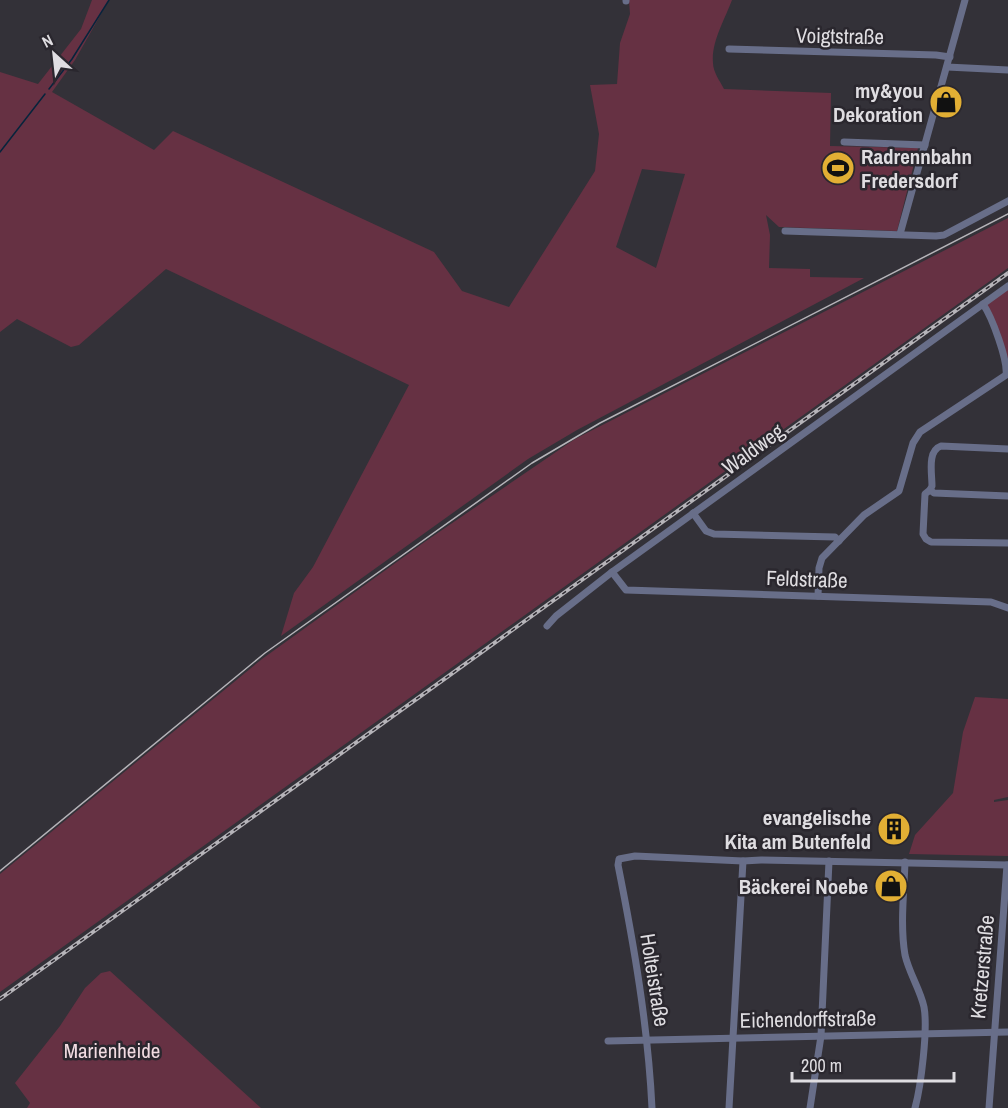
<svg xmlns="http://www.w3.org/2000/svg" width="1008" height="1108" viewBox="0 0 1008 1108" font-family="'Archivo Narrow',sans-serif">
  <style>
    .green { fill: #663143; fill-rule: evenodd }
    .lines { fill: none; stroke-linecap: round; stroke-linejoin: round }
    .stream { stroke: #06243c; stroke-width: 1.5 }
    .street { stroke: #686e89; stroke-width: 7 }
    .tram { stroke: #b6b4b9; stroke-width: 1.5 }
    .rail-casing { stroke: #b6b4b9; stroke-width: 4 }
    .rail { stroke: #2a272e; stroke-width: 1.5; stroke-dasharray: 4.5; stroke-linecap: butt }
    .labels { text-anchor: middle; dominant-baseline: central; stroke-width: 5; stroke-linejoin: round; paint-order: stroke }
    .street-label { font-size: 21px; fill: #dfdde1; stroke: #2a272e }
    .poi-label { font-size: 21px; font-weight: bold; fill: #dfdde1; stroke: #2a272e; text-anchor: end }
    .park-label { font-size: 21px; fill: #f2dce2; stroke: #2a272e }
  </style>
  <rect width="100%" height="100%" fill="#333138"/>
  <g class="green">
    <path d="M92 0H109L75 60 52 92 154 150 173 131 434 252 462 291 509 307 595 171 599 134 590 85 617 84 620 43 630 14 629 0H732C725 19 711 42 713 63 713 72 720 81 724 89L831 93 830 146 918 148 897 231 779 227 766 215 770 235 769 268 810 269V277L864 278 577 430 528 459 281 636 294 593 313 567 409 385 166 269 79 345 71 347 17 319 0 332V72L38 84 81 29ZM642 169 685 174 656 268 616 247Z"/>
    <path d="M1008 218V268L0 992V874L262 659 426 541 575 439Z"/>
    <path d="M1008 287V359L984 304Z"/>
    <path d="M975 697 1008 699V797L994 800V802L1008 800V856L909 854 915 835 953 793 963 732Z"/>
    <path d="M110 971 261 1108H27L30 1103 15 1083 60 1026 85 988 101 973Z"/>
  </g>
  <g class="lines">
    <g class="stream">
      <path d="M49 89 72 59 109 0"/>
      <path d="M0 152 45 94"/>
    </g>
    <g class="street">
      <path d="M626 0V1"/>
      <path d="M729 49 936 55 950 57"/>
      <path d="M947 67 1008 70"/>
      <path d="M844 142 925 145"/>
      <path d="M785 231 936 236 944 235 1008 201"/>
      <path d="M900 234 965 0"/>
      <path d="M930 490 932 486C932 473 927 451 941 446L1008 449"/>
      <path d="M1008 496 934 493 930 490 925 494 923 534 926 539 931 542 1008 543"/>
      <path d="M693 513 706 531 714 534 835 537 839 541"/>
      <path d="M612 572 626 590 991 602 1008 608"/>
      <path d="M818 596 819 568 822 558 864 515 899 491 913 443 920 432 1006 375C1008 360 992 317 983 304"/>
      <path d="M547 626 556 616 612 572 1008 286"/>
      <path d="M905 862C904 893 900 925 905 955 909 973 920 989 924 1007 928 1029 921 1086 915 1108"/>
      <path d="M608 1041 1008 1032"/>
      <path d="M652 1108C648 1026 634 945 618 865L619 859 635 856 743 861 761 860 1008 865"/>
      <path d="M729 1108 743 861"/>
      <path d="M810 1108 821 1036 829 861"/>
      <path d="M989 1108 1007 865"/>
    </g>
    <path class="tram" d="M0 871 265 653 532 463 600 423 1008 214"/>
    <g class="rail-casing">
      <path id="rail" d="M0 999 1008 273"/>
    </g>
    <use href="#rail" class="rail"/>
  </g>
  <defs>
    <g id="shop-disc" transform="scale(1.725)"><circle r="9.5" fill="#e2af34" stroke="#2a272e"/><path d="M-5-2.5h2.3a2.7 3.5 0 0 1 5.4 0H5L5.5 6h-11ZM-1.5-2.5h3a1.5 2.3 0 0 0-3 0Z" fill="#111"/></g>
    <g id="stadium-disc" transform="scale(1.725)"><circle r="9.5" fill="#e2af34" stroke="#2a272e"/><path d="M0-5a6.5 5 0 1 0 0 10a6.5 5 0 1 0 0-10ZM-3.5-1.8h7v3.6h-7Z" fill="#111"/></g>
    <g id="building-disc" transform="scale(1.725)"><circle r="9.5" fill="#e2af34" stroke="#2a272e"/><path d="M-4-6H4V6H1V3H-1V6H-4ZM-2.5-4.3h1.7v1.8h-1.7ZM.8-4.3h1.7v1.8H.8ZM-2.5-1h1.7V.8h-1.7ZM.8-1h1.7V.8H.8Z" fill="#111"/></g>
  </defs>
  <g fill-rule="evenodd">
    <use href="#shop-disc" x="946" y="102"/>
    <use href="#stadium-disc" x="838" y="168"/>
    <use href="#building-disc" x="894" y="829"/>
    <use href="#shop-disc" x="891" y="886"/>
  </g>
  <g class="labels">
    <g class="street-label">
      <text transform="translate(840 36) rotate(1)">Voigtstraße</text>
      <text transform="translate(753 449) rotate(-36)">Waldweg</text>
      <text transform="translate(807 579) rotate(2)">Feldstraße</text>
      <text transform="translate(982 967) rotate(-85)">Kretzerstraße</text>
      <text transform="translate(655 980) rotate(81)">Holteistraße</text>
      <text transform="translate(808 1019) rotate(-1)">Eichendorffstraße</text>
    </g>
    <g class="poi-label">
      <text x="923" y="90">my&amp;you<tspan x="923" dy="24">Dekoration</tspan></text>
      <text x="861" y="156" text-anchor="start">Radrennbahn<tspan x="861" dy="24">Fredersdorf</tspan></text>
      <text x="871" y="817">evangelische<tspan x="871" dy="24">Kita am Butenfeld</tspan></text>
      <text x="868" y="886">Bäckerei Noebe</text>
    </g>
    <g class="park-label">
      <text x="112" y="1050">Marienheide</text>
    </g>
  </g>
  <g transform="translate(54 54) rotate(333)" stroke="#2a272e" stroke-width="4.5" paint-order="stroke">
  <path d="M0-4.5L10 22L0 15L-10 22Z" fill="#dfdde1"/>
  <text y="-9" font-size="16" font-weight="bold" text-anchor="middle" fill="#dfdde1">N</text>
  </g>
  <path d="M792 1072v9h162v-9" fill="none" stroke="#dfdde1" stroke-width="3"/>
  <text x="801" y="1072" font-size="18" fill="#dfdde1" stroke="#2a272e" stroke-width="4.5" paint-order="stroke">200 m</text>
</svg>
